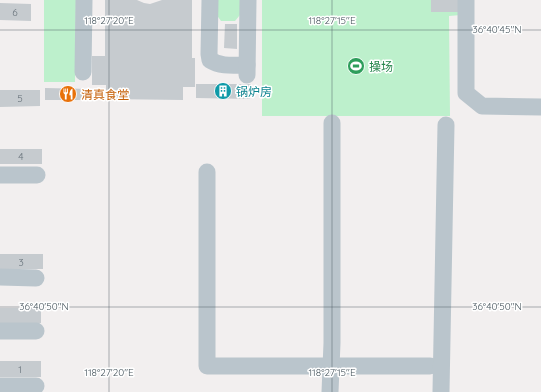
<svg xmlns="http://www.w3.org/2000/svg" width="541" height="392" viewBox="0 0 541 392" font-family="Quicksand,'Noto Sans SC',sans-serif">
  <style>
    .green { fill: #bdf0cc }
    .building { fill: #c6cbcf }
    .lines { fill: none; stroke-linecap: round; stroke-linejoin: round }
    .minor { stroke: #bac5cc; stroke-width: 17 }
    .ticks { fill: none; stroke: #47555d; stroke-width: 1; stroke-opacity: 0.45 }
    .labels { text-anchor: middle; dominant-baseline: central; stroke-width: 3; stroke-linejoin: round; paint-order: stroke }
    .number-label { font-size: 10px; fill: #67727a }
    .leisure-label { font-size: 12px; fill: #27864d; stroke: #fff; text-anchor: start }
    .culture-label { font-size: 12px; fill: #0d838f; stroke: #fff; text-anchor: start }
    .food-label { font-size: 12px; fill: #c56008; stroke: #fff; text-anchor: start }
    .ticks-label { font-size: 10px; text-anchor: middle; fill: #47555d; stroke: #fff; stroke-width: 3; stroke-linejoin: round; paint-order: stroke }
  </style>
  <rect width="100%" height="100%" fill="#f2efef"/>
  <g class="green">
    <path d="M44 0H76L75 82H44Z"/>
    <path d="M216 0H240V15L235 21H221L216 14Z"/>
    <path d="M262 0H461V15L449 16 450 116H262Z"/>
  </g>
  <g class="building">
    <path d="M105 0H137L144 3 150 4 162 0H192V58H195V87H183V100L106 99V85H92V56H105Z"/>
    <rect x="431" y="0" width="30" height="12"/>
    <path d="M0 3 31 4V21L0 20Z"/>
    <path d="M225 24H237V49L224 48Z"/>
    <path d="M196 84H251L250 99 196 98Z"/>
    <path d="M45 88 91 89V100H45Z"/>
    <path d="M0 90H40V106L0 107Z"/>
    <rect x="0" y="149" width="42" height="15"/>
    <rect x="0" y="254" width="43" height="15"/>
    <rect x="0" y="308" width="41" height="15"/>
    <rect x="0" y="361" width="41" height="16"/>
  </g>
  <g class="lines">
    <g class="minor">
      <path d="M210 0 209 54 210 60C221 67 234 65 247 65"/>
      <path d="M466 0V93L482 106 541 107"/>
      <path d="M83 72 84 0"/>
      <path d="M247 75 248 0"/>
      <path d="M207 172V366H430"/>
      <path d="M0 175H37"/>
      <path d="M0 277 36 278"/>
      <path d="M0 331H36"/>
      <path d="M0 386H36"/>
      <path d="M330 392 332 343V123"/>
      <path d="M441 392 446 125"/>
    </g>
  </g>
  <path class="ticks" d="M109 0V392M332 0V392M0 30H541M0 307H541"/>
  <defs>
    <g id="stadium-disc" transform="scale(0.9)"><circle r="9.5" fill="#2e9e5b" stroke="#fff"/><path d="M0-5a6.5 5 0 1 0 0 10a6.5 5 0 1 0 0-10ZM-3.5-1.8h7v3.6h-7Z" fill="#fff"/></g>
    <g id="building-disc" transform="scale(0.9)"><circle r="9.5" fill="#0f9aa8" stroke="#fff"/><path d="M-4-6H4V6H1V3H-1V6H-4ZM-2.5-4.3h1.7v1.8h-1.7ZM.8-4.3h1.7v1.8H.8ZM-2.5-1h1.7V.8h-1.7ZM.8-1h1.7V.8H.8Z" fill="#fff"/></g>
    <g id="restaurant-disc" transform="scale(0.9)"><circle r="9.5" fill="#e8710a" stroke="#fff"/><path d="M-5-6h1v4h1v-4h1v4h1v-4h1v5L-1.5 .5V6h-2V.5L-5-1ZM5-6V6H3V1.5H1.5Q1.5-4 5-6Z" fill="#fff"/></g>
  </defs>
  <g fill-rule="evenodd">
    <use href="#stadium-disc" x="356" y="66"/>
    <use href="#building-disc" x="223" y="91"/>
    <use href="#restaurant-disc" x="68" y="94"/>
  </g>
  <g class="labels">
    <g class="number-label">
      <text x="15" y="12">6</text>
      <text x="20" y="98">5</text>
      <text x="21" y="156">4</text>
      <text x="21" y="262">3</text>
      <text x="20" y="369">1</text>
    </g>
    <g class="leisure-label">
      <text x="369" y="66">操场</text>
    </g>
    <g class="culture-label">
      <text x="236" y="91">锅炉房</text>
    </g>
    <g class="food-label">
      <text x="81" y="94">清真食堂</text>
    </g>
  </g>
  <g class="ticks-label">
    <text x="109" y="24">118°27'20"E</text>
    <text x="332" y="24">118°27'15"E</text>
    <text x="497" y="33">36°40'45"N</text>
    <text x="497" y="310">36°40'50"N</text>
    <text x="44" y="310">36°40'50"N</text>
    <text x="109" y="376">118°27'20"E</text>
    <text x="332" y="376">118°27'15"E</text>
  </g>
</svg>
